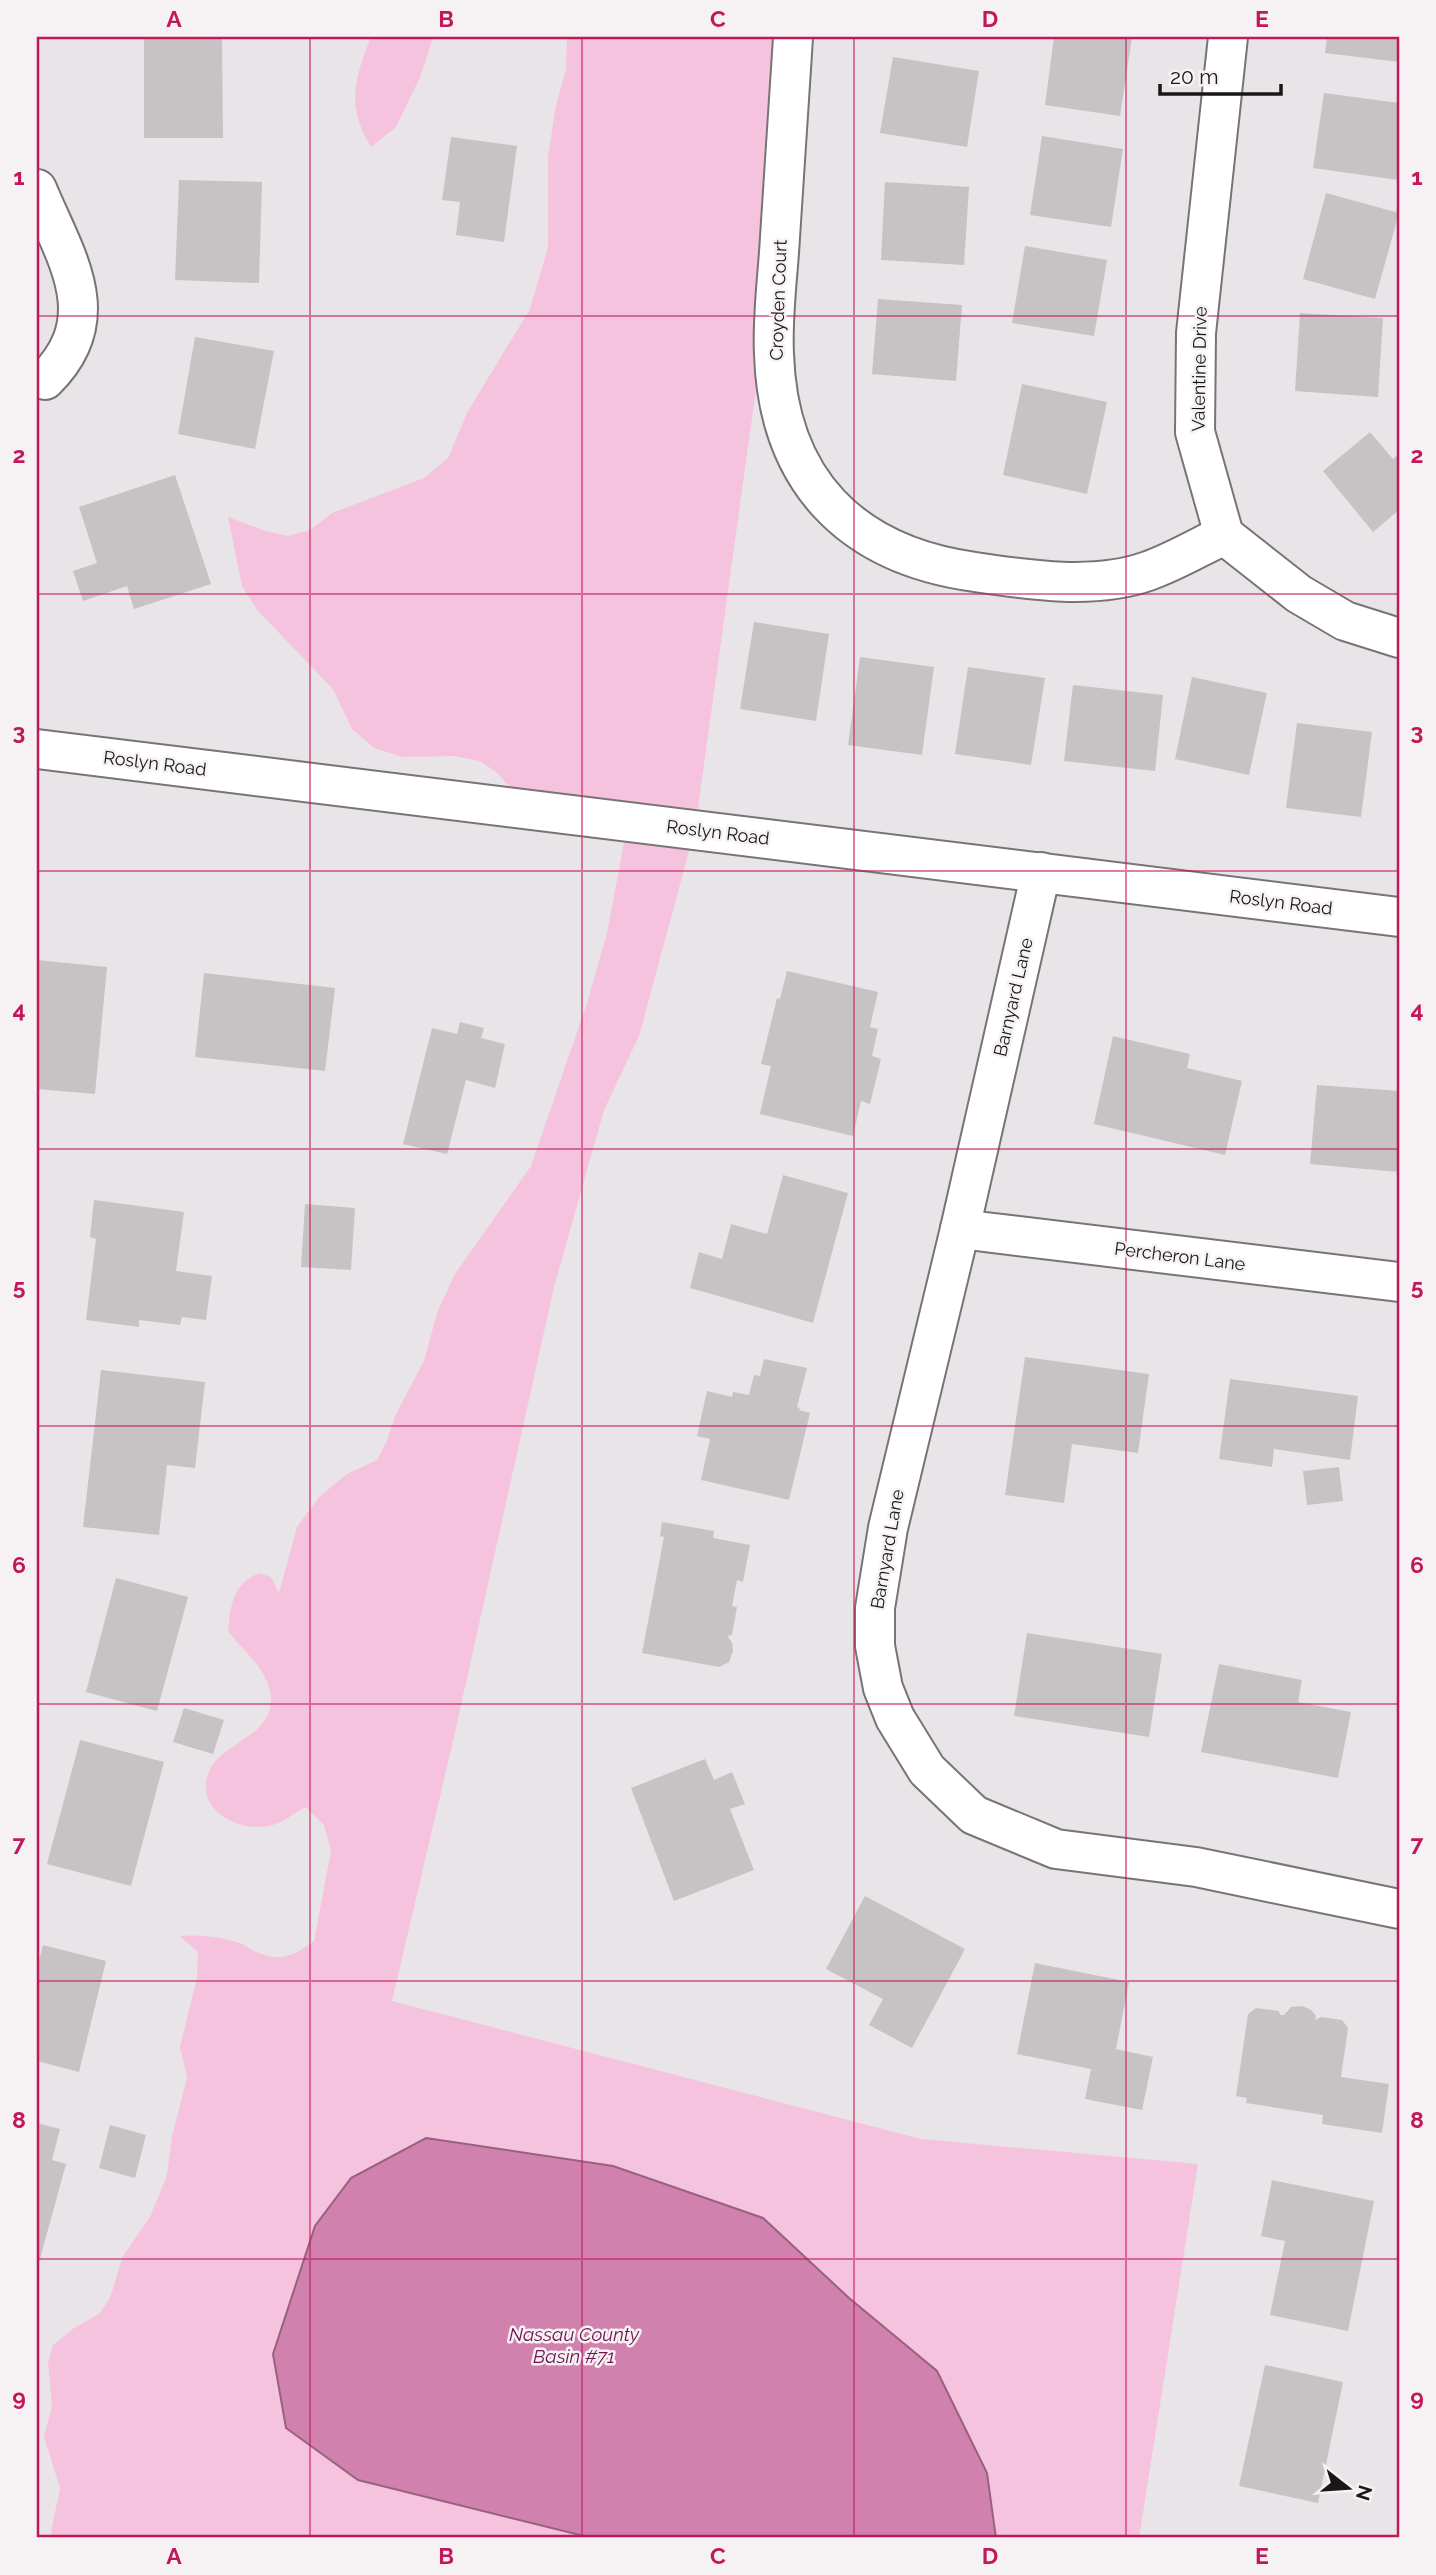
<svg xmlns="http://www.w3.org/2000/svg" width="1436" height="2575" viewBox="0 0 1436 2575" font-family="Raleway,sans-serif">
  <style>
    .green { fill: #f6c3de }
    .water { fill: #d081ae; stroke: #996181; stroke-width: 2 }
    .building { fill: #c7c3c5 }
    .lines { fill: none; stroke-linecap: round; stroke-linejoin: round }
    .minor-casing { stroke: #787476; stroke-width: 42 }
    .major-casing { stroke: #787476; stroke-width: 42 }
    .minor { stroke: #fff; stroke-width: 38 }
    .major { stroke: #fff; stroke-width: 38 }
    .grid { fill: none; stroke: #c2185b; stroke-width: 2; stroke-opacity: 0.55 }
    .labels { text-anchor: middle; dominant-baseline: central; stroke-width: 5; stroke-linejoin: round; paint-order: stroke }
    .street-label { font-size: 18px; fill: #181617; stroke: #f6f2f4 }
    .water-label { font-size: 19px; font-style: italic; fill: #701251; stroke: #f6f2f4 }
    .neatline { fill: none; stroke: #c2185b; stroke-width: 2.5 }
    .grid-label { font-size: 23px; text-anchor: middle; font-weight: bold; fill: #c2185b }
  </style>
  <rect width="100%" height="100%" fill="#e9e4e7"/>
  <g class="green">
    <path d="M371 37H433L421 75 396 127 371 147C346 106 354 80 371 37Z"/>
    <path d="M567 37H782L761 353 695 829 639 1036 604 1110 554 1287 453 1741 392 2001 921 2139 1198 2164 1139 2538H50L60 2488 44 2437 52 2406 48 2363 53 2345 74 2328 99 2314 110 2298 123 2256 150 2217 167 2175 172 2136 187 2078 180 2047 197 1978 198 1952 180 1936C198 1934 223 1937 240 1943 245 1945 249 1949 254 1951 280 1963 294 1956 314 1941L331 1851 324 1825 306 1807C293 1813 283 1824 268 1826 235 1832 192 1807 210 1769 221 1746 264 1736 270 1709 277 1676 245 1654 228 1631 231 1604 232 1585 259 1573L271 1577 279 1593 297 1527 319 1497 347 1474 377 1460 387 1441 395 1416 424 1361 438 1310 455 1274 531 1166 587 1003 607 933 628 822 527 806 496 772 480 761 454 756 402 757 374 748 352 729 333 689 258 611 242 586 228 517 265 531 288 536 310 530 332 513 424 478 448 458 468 411 530 309 548 247V156L556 105 566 69Z"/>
  </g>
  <path class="water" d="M426 2138 613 2166 763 2218 849 2298 937 2371 987 2473 996 2538H592L358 2480 286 2428 273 2354 315 2226 351 2178Z"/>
  <g class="building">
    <path d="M1054 37H1132L1120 116 1045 105Z"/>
    <path d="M1327 37H1399V62L1325 53Z"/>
    <path d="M222 38 223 138H144V39Z"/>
    <path d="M893 57 979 71 967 147 880 133Z"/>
    <path d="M1324 93 1399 103 1398 180 1313 168Z"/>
    <path d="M1042 136 1123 149 1111 227 1030 215Z"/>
    <path d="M451 137 517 146 504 242 456 235 460 202 442 200Z"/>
    <path d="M179 180 262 182 259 283 175 280Z"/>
    <path d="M885 182 969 187 964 265 881 260Z"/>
    <path d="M1326 193 1399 213 1375 299 1303 279Z"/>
    <path d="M1025 246 1107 260 1094 336 1012 323Z"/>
    <path d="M878 299 962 305 956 381 872 374Z"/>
    <path d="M1300 313 1383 318 1378 397 1295 391Z"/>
    <path d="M195 337 274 351 255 449 178 434Z"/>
    <path d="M1022 384 1107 402 1087 494 1003 475Z"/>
    <path d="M1370 432 1393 459 1399 454V510L1373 532 1323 471Z"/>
    <path d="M175 475 211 584 134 609 127 586 83 601 73 571 97 563 79 507Z"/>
    <path d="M754 622 829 634 816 721 740 709Z"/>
    <path d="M860 657 934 667 922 755 848 745Z"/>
    <path d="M968 667 1045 678 1031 765 955 754Z"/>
    <path d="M1192 677 1267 693 1249 775 1175 759Z"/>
    <path d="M1073 685 1163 695 1155 771 1064 761Z"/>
    <path d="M1297 723 1372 732 1361 817 1286 808Z"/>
    <path d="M37 960 107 967 95 1094 37 1089Z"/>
    <path d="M787 971 878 992 870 1027 878 1029 872 1056 881 1059 870 1104 861 1101 853 1136 760 1114 771 1066 761 1064 777 998 780 999Z"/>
    <path d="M204 973 335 988 325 1071 195 1057Z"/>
    <path d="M460 1022 484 1028 481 1038 505 1044 495 1088 466 1080 447 1154 403 1144 432 1028 457 1034Z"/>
    <path d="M1113 1036 1190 1054 1187 1068 1242 1081 1225 1155 1094 1124Z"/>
    <path d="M1317 1085 1399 1091V1172L1310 1164Z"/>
    <path d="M783 1175 848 1193 813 1323 690 1288 699 1252 722 1259 731 1224 767 1234Z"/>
    <path d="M94 1200 184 1212 176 1271 212 1276 206 1320 182 1317 180 1325 139 1320V1327L86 1320 96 1239 90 1237Z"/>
    <path d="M305 1204 355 1208 351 1270 301 1267Z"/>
    <path d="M1025 1357 1149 1374 1138 1453 1072 1444 1064 1503 1005 1495Z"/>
    <path d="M764 1359 807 1368 797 1407 800 1408 799 1410 810 1413 789 1500 701 1480 710 1439 697 1436 707 1391 732 1397 733 1392 749 1395 754 1375 760 1376Z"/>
    <path d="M101 1370 205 1382 195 1468 167 1465 159 1535 83 1527Z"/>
    <path d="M1230 1379 1358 1396 1350 1460 1274 1449 1272 1467 1219 1459Z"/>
    <path d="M1339 1467 1343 1501 1307 1505 1303 1471Z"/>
    <path d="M662 1522 714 1531 713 1538 750 1545 743 1582 737 1580 732 1606 737 1607 732 1635 727 1636 732 1642 733 1651 729 1662 719 1667 642 1653 664 1537 660 1536Z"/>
    <path d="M116 1578 188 1597 157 1711 86 1692Z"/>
    <path d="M1027 1633 1162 1654 1149 1737 1014 1716Z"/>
    <path d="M1219 1664 1302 1680 1298 1702 1351 1712 1338 1778 1201 1752Z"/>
    <path d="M184 1708 224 1720 213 1754 173 1742Z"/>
    <path d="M80 1740 164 1762 131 1886 47 1864Z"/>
    <path d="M705 1759 714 1780 732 1772 745 1804 730 1809 754 1870 674 1901 631 1788Z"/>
    <path d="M865 1896 965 1949 912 2048 869 2025 883 1999 826 1969Z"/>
    <path d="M43 1945 106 1961 79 2072 37 2061V1968Z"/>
    <path d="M1035 1963 1129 1982 1116 2049 1153 2057 1142 2110 1085 2099 1091 2069 1017 2054Z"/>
    <path d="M1303 2006 1311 2010 1316 2016 1315 2020 1321 2017 1342 2020 1348 2028 1341 2077 1389 2084 1382 2133 1322 2124 1323 2115 1246 2103 1247 2098 1236 2096 1248 2014 1256 2008 1279 2011 1280 2015H1284L1291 2007Z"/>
    <path d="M37 2123 60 2129 52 2160 66 2164 38 2266Z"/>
    <path d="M110 2125 146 2135 135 2178 99 2168Z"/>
    <path d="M1272 2180 1374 2201 1348 2331 1270 2315 1285 2241 1261 2236Z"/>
    <path d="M1265 2365 1343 2382 1318 2503 1239 2486Z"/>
  </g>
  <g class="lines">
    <g class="minor-casing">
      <g id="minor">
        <path d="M793 37C789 104 784 171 780 237 778 276 772 315 774 354 778 481 851 555 975 572 1029 580 1095 590 1148 571 1174 562 1199 547 1224 535"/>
        <path d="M1228 37 1196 333 1195 432 1224 535 1299 594 1345 621 1399 638"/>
        <path d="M37 189C65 257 109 317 45 380"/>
        <path d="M1041 872 960 1229 888 1528 875 1608V1646L883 1688 895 1718 927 1770 974 1815 1056 1849 1196 1867 1399 1909"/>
        <path d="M960 1229 1399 1282"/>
      </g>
    </g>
    <g class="major-casing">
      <path id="major" d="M37 749 1399 917"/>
    </g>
    <use href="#minor" class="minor"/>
    <use href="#major" class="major"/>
  </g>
  <path class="grid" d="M310 37V2538M582 37V2538M854 37V2538M1126 37V2538M37 316H1399M37 594H1399M37 871H1399M37 1149H1399M37 1426H1399M37 1704H1399M37 1981H1399M37 2259H1399"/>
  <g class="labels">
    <g class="street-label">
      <text transform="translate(778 300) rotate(-88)">Croyden Court</text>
      <text transform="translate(1199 369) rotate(-89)">Valentine Drive</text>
      <text transform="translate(155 763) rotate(7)">Roslyn Road</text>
      <text transform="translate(718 832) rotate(7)">Roslyn Road</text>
      <text transform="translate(1281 902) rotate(7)">Roslyn Road</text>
      <text transform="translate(1013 997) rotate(-77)">Barnyard Lane</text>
      <text transform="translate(1180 1256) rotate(7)">Percheron Lane</text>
      <text transform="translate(887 1549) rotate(-80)">Barnyard Lane</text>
    </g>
    <g class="water-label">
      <text x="574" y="2334">Nassau County<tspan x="574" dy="22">Basin #71</tspan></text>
    </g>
  </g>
  <rect width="1436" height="2575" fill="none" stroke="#f6f2f4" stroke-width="77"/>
  <g transform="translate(1348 2488) rotate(107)" stroke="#f6f2f4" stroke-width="5" paint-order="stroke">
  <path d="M0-5L12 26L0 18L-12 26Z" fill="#181617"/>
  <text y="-10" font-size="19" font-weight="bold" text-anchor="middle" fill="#181617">N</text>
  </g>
  <path d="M1160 84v10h121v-10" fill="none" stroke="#181617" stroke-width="3.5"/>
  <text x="1170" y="84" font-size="21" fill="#181617" stroke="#f6f2f4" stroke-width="5" paint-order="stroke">20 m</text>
  <rect x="38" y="38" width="1360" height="2498" class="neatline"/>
  <g class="grid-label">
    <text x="174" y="27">A</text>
    <text x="446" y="27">B</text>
    <text x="718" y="27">C</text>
    <text x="990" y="27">D</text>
    <text x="1262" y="27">E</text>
    <text x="19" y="185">1</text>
    <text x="1417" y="185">1</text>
    <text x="19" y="463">2</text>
    <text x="1417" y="463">2</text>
    <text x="19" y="740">3</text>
    <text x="1417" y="740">3</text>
    <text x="19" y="1018">4</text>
    <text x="1417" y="1018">4</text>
    <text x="19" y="1295">5</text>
    <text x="1417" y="1295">5</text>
    <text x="19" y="1573">6</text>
    <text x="1417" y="1573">6</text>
    <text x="19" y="1851">7</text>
    <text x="1417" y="1851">7</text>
    <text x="19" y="2128">8</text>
    <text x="1417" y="2128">8</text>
    <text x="19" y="2406">9</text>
    <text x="1417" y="2406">9</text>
    <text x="174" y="2564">A</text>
    <text x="446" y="2564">B</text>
    <text x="718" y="2564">C</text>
    <text x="990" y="2564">D</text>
    <text x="1262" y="2564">E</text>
  </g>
</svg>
